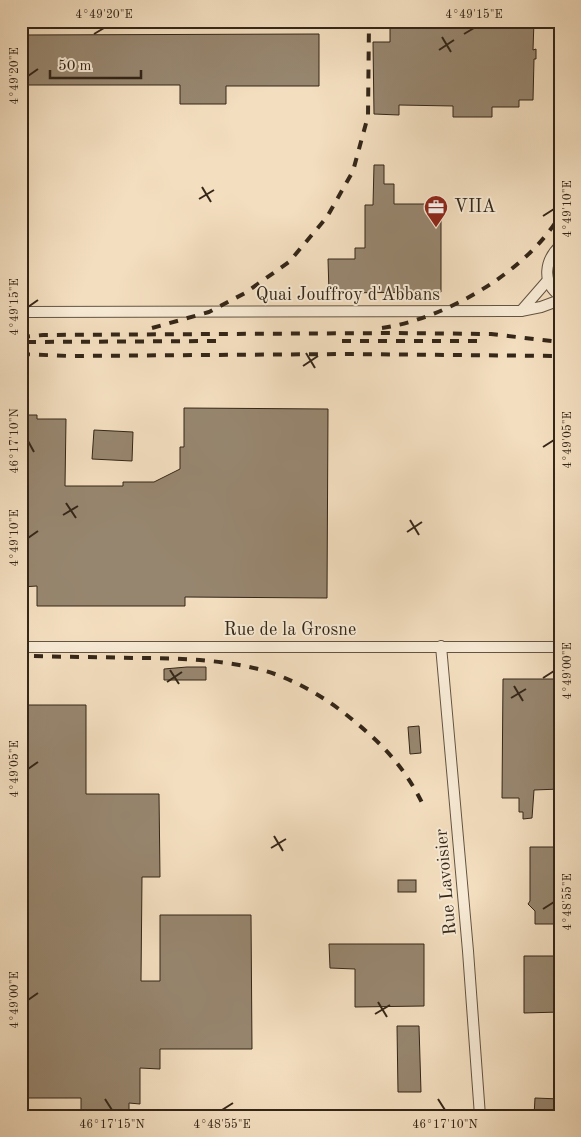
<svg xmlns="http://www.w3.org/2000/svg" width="581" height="1137" viewBox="0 0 581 1137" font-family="'Old Standard TT',serif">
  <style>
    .building { fill: #97866f; stroke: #342618 }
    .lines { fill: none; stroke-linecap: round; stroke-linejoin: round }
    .street-casing { stroke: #645442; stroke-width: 12 }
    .street { stroke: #f7ead5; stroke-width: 10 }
    .rail { stroke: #342618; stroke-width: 4; stroke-dasharray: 9 9; stroke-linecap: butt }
    .ticks { fill: none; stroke: #342618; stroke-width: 2 }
    .labels { text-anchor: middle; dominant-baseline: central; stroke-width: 4; stroke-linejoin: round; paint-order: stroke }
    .poi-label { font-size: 18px; fill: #342618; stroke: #f7ead5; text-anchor: start }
    .street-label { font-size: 18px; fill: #342618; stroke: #f7ead5 }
    .neatline { fill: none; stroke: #342618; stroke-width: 2 }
    .ticks-label { font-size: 12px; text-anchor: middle; fill: #342618 }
  </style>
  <rect width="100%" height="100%" fill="#f3debf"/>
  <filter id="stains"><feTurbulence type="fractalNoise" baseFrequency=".004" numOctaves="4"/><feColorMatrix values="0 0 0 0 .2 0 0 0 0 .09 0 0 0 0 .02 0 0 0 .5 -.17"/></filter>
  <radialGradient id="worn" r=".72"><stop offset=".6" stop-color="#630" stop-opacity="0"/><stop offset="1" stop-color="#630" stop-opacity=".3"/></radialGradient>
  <g class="building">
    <path d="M390 21H534L533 50 536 49V59H534L533 100H519V107H492V117H453V106L399 105V115L374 114 373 42H390Z"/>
    <path d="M319 34V86H226V104H180V85H21V35Z"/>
    <path d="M374 165H384V184H394V204H441V292L329 293 328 259H355V248H365V205H373Z"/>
    <path d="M184 408 328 409 327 598 185 597V606H37V586L21 587V415H37V419H66L65 486H123V482H154L180 469V447H184Z"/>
    <path d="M94 430 133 432 132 461 92 459Z"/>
    <path d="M187 667H206V680H164V669Z"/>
    <path d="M503 679H560V789L534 790 532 818 523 819V812H519V798H502Z"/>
    <path d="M21 705H86V794H159L160 877H142L141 981H160V915H251L252 1049H160V1069L140 1068V1104L129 1103V1116H81V1098H21Z"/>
    <path d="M419 726 421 753 410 754 408 727Z"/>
    <path d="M530 847H560V914L554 915V924H535V911L528 904 530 901Z"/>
    <rect x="398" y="880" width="18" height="12"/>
    <path d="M329 944H424V1006L355 1007V969L330 968Z"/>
    <path d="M524 956H560V1012L524 1013Z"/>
    <path d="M397 1026H419L421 1092H398Z"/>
    <path d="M535 1098 560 1099V1116H534Z"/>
  </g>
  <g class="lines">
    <g class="street-casing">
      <g id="street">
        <path d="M560 246C545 260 541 282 560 296"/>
        <path d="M548 280 521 311 541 307 560 300"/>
        <path d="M21 312 521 311"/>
        <path d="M441 646 468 951 480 1116"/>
        <path d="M21 647H560"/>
      </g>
    </g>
    <use href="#street" class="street"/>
    <g class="rail">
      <path d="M152 328 209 312 245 293 289 262 327 217 353 171 368 116 369 21"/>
      <path d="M382 328C445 319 528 271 560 215"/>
      <path d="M21 337 43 335 395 333 491 334 560 342"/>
      <path d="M342 341H480"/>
      <path d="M27 342 222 341"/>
      <path d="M21 354 69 356 345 354 560 356"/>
      <path d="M34 656C67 657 100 657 133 658 177 658 219 659 262 670 295 679 328 699 354 721 386 747 408 772 425 809"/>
    </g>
  </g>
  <path class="ticks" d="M94 34 104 28M464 34 474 28M442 37 451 52M439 50 454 40M28 76 38 69M202 187 211 202M199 199 214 190M543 216 554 209M28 307 38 300M306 353 315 368M303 366 318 356M28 441 34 452M543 447 554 440M66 503 76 518M63 515 78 506M410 520 419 535M407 532 422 522M28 538 38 531M170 670 179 684M543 678 554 671M167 682 182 672M514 686 523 701M511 698 526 689M28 769 38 762M274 836 283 851M271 848 286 839M543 909 554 902M28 1000 38 993M378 1002 387 1017M375 1014 390 1005M105 1099 112 1110M438 1099 445 1110M222 1110 233 1103"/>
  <defs>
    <g id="office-pin" transform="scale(1.25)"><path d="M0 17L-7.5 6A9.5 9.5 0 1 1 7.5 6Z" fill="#8f2418" stroke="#f7ead5"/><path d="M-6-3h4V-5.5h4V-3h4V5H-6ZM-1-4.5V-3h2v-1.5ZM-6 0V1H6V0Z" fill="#fff"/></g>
  </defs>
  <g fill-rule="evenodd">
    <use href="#office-pin" x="436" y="207"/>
  </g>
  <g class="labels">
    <g class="poi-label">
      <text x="454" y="207">VIIA</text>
    </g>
    <g class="street-label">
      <text x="348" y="295">Quai Jouffroy d'Abbans</text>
      <text x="290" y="630">Rue de la Grosne</text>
      <text transform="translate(446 882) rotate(-95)">Rue Lavoisier</text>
    </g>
  </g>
  <rect width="581" height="1137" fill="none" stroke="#f3debf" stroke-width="55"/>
  <path d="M50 70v8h91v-8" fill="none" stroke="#342618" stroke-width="2.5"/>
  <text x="58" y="70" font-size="15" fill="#342618" stroke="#f7ead5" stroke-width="4" paint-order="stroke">50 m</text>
  <rect x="28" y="28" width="526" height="1082" class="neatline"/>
  <g class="ticks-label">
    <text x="104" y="18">4°49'20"E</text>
    <text x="474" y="18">4°49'15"E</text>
    <text transform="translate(14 76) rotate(-90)" y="4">4°49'20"E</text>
    <text transform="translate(567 209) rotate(-90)" y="4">4°49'10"E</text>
    <text transform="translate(14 307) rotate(-90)" y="4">4°49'15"E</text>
    <text transform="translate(567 440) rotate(-90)" y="4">4°49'05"E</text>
    <text transform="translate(14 441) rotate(-90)" y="4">46°17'10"N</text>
    <text transform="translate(14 538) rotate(-90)" y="4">4°49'10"E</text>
    <text transform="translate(567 671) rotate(-90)" y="4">4°49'00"E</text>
    <text transform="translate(14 769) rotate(-90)" y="4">4°49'05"E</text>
    <text transform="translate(567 902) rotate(-90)" y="4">4°48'55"E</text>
    <text transform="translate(14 1000) rotate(-90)" y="4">4°49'00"E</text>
    <text x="112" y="1128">46°17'15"N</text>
    <text x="222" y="1128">4°48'55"E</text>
    <text x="445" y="1128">46°17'10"N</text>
  </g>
  <rect width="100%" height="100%" filter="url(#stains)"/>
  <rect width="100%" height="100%" fill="url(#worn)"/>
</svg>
